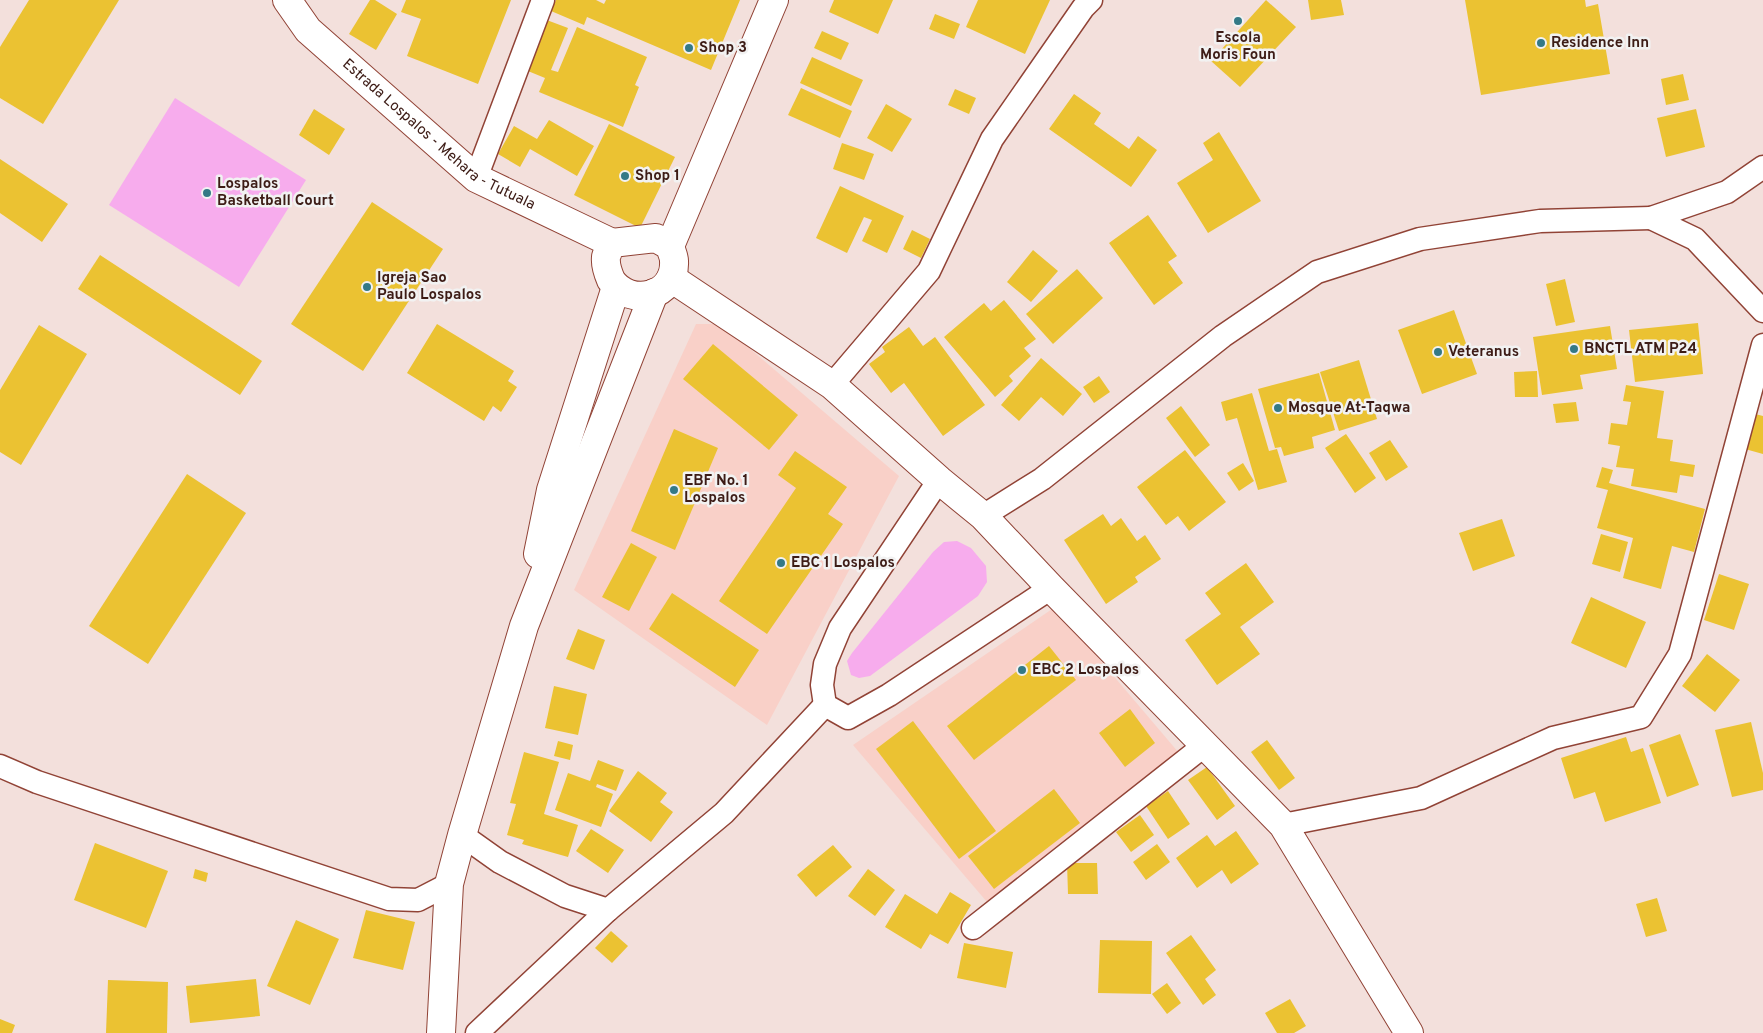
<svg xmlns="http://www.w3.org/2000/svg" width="1763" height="1033" viewBox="0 0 1763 1033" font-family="Overpass,sans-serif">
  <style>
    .built { fill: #f9d0c8 }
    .green { fill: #f7aced }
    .building { fill: #ebc232 }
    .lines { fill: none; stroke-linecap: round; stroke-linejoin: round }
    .minor-casing { stroke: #914336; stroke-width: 25 }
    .tertiary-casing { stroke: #914336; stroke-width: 30 }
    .secondary-casing { stroke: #914336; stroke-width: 30 }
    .primary-casing { stroke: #914336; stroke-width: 30 }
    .minor { stroke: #fff; stroke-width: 22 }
    .tertiary { stroke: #fff; stroke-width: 28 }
    .secondary { stroke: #fff; stroke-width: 28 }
    .primary { stroke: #fff; stroke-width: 28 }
    .poi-dot { fill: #347986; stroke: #f2f2f2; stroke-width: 2 }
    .labels { text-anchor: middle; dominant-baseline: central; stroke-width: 5; stroke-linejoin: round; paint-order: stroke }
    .poi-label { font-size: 15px; font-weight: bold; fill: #3d1c16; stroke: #f2f2f2; text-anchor: start }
    .street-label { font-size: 15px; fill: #3d1c16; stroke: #f2f2f2 }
  </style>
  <rect width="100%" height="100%" fill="#f3e0dc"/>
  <g class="built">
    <path d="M696 324H721L899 476 767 725 574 590Z"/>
    <path d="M1055 607 1179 753 987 902 853 745Z"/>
  </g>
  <g class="green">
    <path d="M175 98 306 180 239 287 109 205Z"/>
    <path d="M957 541 971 548 986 566 987 582 978 596 870 676 859 678 851 675 847 661 852 653 933 552 944 542Z"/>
  </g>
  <g class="building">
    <path d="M29 0H119L43 124 0 98V47Z"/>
    <path d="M370 0H375L397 14 376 50 349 34Z"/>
    <path d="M406 0H511L478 84 407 56 421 19 401 12Z"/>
    <path d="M556 0H596L604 4 606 0H740L711 70 587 17 584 25 551 11Z"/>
    <path d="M834 0H893L878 34 829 12Z"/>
    <path d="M978 0H1050L1025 54 966 27Z"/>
    <path d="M1266 0 1296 27 1240 87 1211 61Z"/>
    <path d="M1308 0H1341L1344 15 1311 20Z"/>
    <path d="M1465 0H1585L1586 7 1598 4 1610 74 1481 95Z"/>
    <path d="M935 14 960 24 954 39 929 29Z"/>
    <path d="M544 19 568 28 551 70 558 72 577 27 647 57 635 85 639 87 623 127 539 92 545 78 523 69Z"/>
    <path d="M822 31 849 43 841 60 814 48Z"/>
    <path d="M812 57 863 80 851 106 800 83Z"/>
    <path d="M1683 74 1689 100 1666 105 1661 79Z"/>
    <path d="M801 88 852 111 840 138 788 115Z"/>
    <path d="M955 89 976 98 969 114 948 105Z"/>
    <path d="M1074 94 1101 113 1094 124 1129 149 1138 136 1157 150 1131 187 1049 129Z"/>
    <path d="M886 104 912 119 892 152 867 138Z"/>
    <path d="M314 109 345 129 329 155 299 135Z"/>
    <path d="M1696 109 1705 147 1666 157 1657 118Z"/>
    <path d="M549 120 594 146 577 176 530 149 520 167 498 154 514 126 537 139Z"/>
    <path d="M609 124 675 157 640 228 574 195Z"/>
    <path d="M1219 132 1261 201 1208 233 1177 183 1213 160 1203 143Z"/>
    <path d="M842 143 874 154 864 180 833 169Z"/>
    <path d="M0 159 68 204 42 242 0 213Z"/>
    <path d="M840 186 904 216 887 253 862 241 872 220 864 217 847 253 816 238Z"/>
    <path d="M372 202 443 249 363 371 291 324Z"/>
    <path d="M1148 215 1177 256 1168 262 1183 283 1154 305 1109 243Z"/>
    <path d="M912 230 930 239 921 258 903 249Z"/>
    <path d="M1033 250 1058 271 1031 302 1007 282Z"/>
    <path d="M100 255 262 361 240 395 78 289Z"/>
    <path d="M1077 269 1103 298 1053 344 1026 314Z"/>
    <path d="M1565 279 1575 322 1556 326 1546 284Z"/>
    <path d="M1004 300 1036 339 1024 348 1031 356 1009 376 1013 381 995 397 944 337 984 303 991 311Z"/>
    <path d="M1454 310 1477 374 1422 394 1398 330Z"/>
    <path d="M1698 323 1703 374 1635 382 1629 330Z"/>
    <path d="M437 324 514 371 508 381 517 387 501 412 493 406 484 421 407 373Z"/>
    <path d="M39 325 87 354 21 465 0 452V390Z"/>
    <path d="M1610 326 1617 369 1580 375 1583 389 1542 395 1533 337Z"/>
    <path d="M909 327 923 346 935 337 985 405 943 436 904 383 891 393 869 364 885 352 882 347Z"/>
    <path d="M713 344 798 415 769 450 683 379Z"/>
    <path d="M1041 358 1082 394 1063 416 1041 397 1019 421 1001 405Z"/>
    <path d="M1359 360 1377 419 1339 431 1320 372Z"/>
    <path d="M1537 371 1538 397H1515L1514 372Z"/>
    <path d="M1319 373 1335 430 1312 437 1314 448 1284 456 1281 447 1275 448 1258 389Z"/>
    <path d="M1099 376 1110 392 1094 403 1083 387Z"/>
    <path d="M1626 385 1664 391 1657 438 1673 440 1670 461 1695 465 1693 477 1680 475 1677 493 1631 486 1634 469 1616 467 1620 446 1608 444 1611 423 1627 425 1631 402 1623 401Z"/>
    <path d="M1252 393 1269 451 1277 449 1287 482 1258 490 1237 418 1226 421 1221 402Z"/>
    <path d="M1576 402 1579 421 1556 423 1553 404Z"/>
    <path d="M1181 406 1210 445 1195 457 1166 418Z"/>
    <path d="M1755 414 1763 416V454L1745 449Z"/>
    <path d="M674 429 718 448 675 550 631 531Z"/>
    <path d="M1346 434 1376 478 1355 493 1325 448Z"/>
    <path d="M1390 440 1408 467 1386 481 1369 453Z"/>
    <path d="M1185 450 1226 502 1189 531 1178 516 1166 525 1137 487Z"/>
    <path d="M795 451 847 487 828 514 843 524 767 634 719 601 796 488 778 475Z"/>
    <path d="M1243 463 1254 481 1239 491 1227 473Z"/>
    <path d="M1602 467 1613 470 1609 483 1705 509 1694 552 1672 546 1661 589 1623 578 1633 538 1597 528 1608 490 1596 487Z"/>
    <path d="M187 474 246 513 148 664 89 626Z"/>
    <path d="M1103 514 1111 526 1121 518 1137 541 1145 535 1161 559 1135 577 1138 582 1106 604 1064 540Z"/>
    <path d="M1502 519 1515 556 1473 571 1459 533Z"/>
    <path d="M1601 534 1628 542 1620 572 1592 564Z"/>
    <path d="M631 543 657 557 629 611 602 597Z"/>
    <path d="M1246 563 1274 602 1240 627 1260 654 1217 685 1185 640 1221 614 1205 593Z"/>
    <path d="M1719 574 1749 584 1734 630 1704 620Z"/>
    <path d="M672 593 759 650 735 687 649 629Z"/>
    <path d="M1591 597 1646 622 1626 668 1571 643Z"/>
    <path d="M578 629 605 640 594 670 566 659Z"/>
    <path d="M1049 646 1076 680 974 760 947 726Z"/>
    <path d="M1707 654 1740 680 1715 712 1682 686Z"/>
    <path d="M554 686 587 694 578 735 545 728Z"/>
    <path d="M1130 709 1155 743 1125 767 1099 733Z"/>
    <path d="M913 721 996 831 959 859 876 749Z"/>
    <path d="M1751 722 1763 773V790L1732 797 1715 730Z"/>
    <path d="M1680 734 1699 785 1667 797 1649 745Z"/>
    <path d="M1626 737 1631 752 1643 748 1661 803 1605 822 1595 792 1574 799 1561 758Z"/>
    <path d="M1267 740 1295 778 1279 790 1251 752Z"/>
    <path d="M558 741 573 745 570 760 554 756Z"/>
    <path d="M524 752 559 762 544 814 578 825 568 857 522 844 524 840 507 835 516 804 510 803Z"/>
    <path d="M598 760 624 770 616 791 597 784 596 787 613 794 601 827 555 810 568 773 590 781Z"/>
    <path d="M1207 767 1235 806 1217 820 1188 780Z"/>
    <path d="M638 771 667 793 660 802 673 812 651 842 609 811Z"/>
    <path d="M1054 789 1080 823 994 889 968 856Z"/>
    <path d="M1168 791 1190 824 1168 839 1146 806Z"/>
    <path d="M1140 815 1154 835 1131 852 1116 832Z"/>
    <path d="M591 829 624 850 608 873 576 851Z"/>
    <path d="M1236 831 1259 864 1231 884 1222 870 1197 888 1176 858 1207 835 1215 846Z"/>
    <path d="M95 843 168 871 146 928 74 900Z"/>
    <path d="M1157 844 1170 862 1146 880 1133 862Z"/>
    <path d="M833 845 852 867 816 897 797 875Z"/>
    <path d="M1067 863H1097L1098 894H1068Z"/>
    <path d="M195 869 208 873 206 882 193 878Z"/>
    <path d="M868 869 895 890 875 916 848 896Z"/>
    <path d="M950 892 971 905 948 944 930 934 921 949 885 927 905 894 937 914Z"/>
    <path d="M1657 898 1667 931 1646 937 1636 904Z"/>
    <path d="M366 910 415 922 403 970 353 958Z"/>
    <path d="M296 920 339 939 310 1005 267 986Z"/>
    <path d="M611 931 628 946 612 963 595 948Z"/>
    <path d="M1191 935 1216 970 1205 979 1216 995 1203 1005 1166 953Z"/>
    <path d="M1100 940 1152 941 1151 994 1098 993Z"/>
    <path d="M964 943 1013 952 1006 988 957 978Z"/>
    <path d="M256 979 260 1016 190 1023 186 986Z"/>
    <path d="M108 980 168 982 167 1033H106Z"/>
    <path d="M1167 983 1181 1003 1167 1014 1152 994Z"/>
    <path d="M1290 999 1306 1026 1294 1033H1277L1265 1013Z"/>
    <path d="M0 1019 15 1025 12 1033H0Z"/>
  </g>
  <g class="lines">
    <g class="minor-casing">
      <g id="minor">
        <path d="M1763 167 1727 192 1651 218 1695 239 1763 311"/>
        <path d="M476 178 543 0"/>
        <path d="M832 385 929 271 992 139 1083 8 1091 0"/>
        <path d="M939 480 840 628 825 664 822 685 825 705 848 718 889 695 1051 588"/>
        <path d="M983 516 1042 479 1223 336 1317 272 1420 239 1540 221 1651 218"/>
        <path d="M0 766 37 782 389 899 418 900 449 884"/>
        <path d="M1283 825 1421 798 1553 738 1641 717 1680 654 1763 345"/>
        <path d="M462 835 500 862 565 896 608 910"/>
        <path d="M973 928 1205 745"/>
        <path d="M477 1033 608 910 724 813 825 705"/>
      </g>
    </g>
    <g class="tertiary-casing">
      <path id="tertiary" d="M670 246 774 0"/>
    </g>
    <g class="secondary-casing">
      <g id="secondary">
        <path id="s1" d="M287 0 308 30 476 178 612 243"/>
      </g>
    </g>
    <g class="primary-casing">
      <g id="primary">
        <path d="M656 238 670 246C671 251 674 256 674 261 676 297 630 308 611 280 608 273 605 265 606 257 607 253 610 247 612 243Z"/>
        <path d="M671 278 832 385 939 480 983 516 1051 588 1283 825 1409 1033"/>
        <path d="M538 554 551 490 616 287"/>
        <path d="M441 1033 449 884 462 835 524 626 654 293"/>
      </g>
    </g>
    <use href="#minor" class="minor"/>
    <use href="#tertiary" class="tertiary"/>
    <use href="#secondary" class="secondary"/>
    <use href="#primary" class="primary"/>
  </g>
  <g class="poi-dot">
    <circle cx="1238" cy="21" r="5"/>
    <circle cx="1541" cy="43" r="5"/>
    <circle cx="689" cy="48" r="5"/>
    <circle cx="625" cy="176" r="5"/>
    <circle cx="207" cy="193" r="5"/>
    <circle cx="367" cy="287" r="5"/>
    <circle cx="1574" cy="349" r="5"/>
    <circle cx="1438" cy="352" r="5"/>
    <circle cx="1278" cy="408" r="5"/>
    <circle cx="674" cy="490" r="5"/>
    <circle cx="781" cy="563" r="5"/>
    <circle cx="1022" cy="670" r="5"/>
  </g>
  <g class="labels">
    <g class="poi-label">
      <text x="1238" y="38" text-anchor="middle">Escola<tspan x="1238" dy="17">Moris Foun</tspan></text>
      <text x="1551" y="43">Residence Inn</text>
      <text x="699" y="48">Shop 3</text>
      <text x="635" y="176">Shop 1</text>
      <text x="217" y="184">Lospalos<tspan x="217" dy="17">Basketball Court</tspan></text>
      <text x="377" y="278">Igreja Sao<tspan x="377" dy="17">Paulo Lospalos</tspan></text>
      <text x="1584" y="349">BNCTL ATM P24</text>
      <text x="1448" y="352">Veteranus</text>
      <text x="1288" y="408">Mosque At-Taqwa</text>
      <text x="684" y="481">EBF No. 1<tspan x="684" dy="17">Lospalos</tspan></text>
      <text x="791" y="563">EBC 1 Lospalos</text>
      <text x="1032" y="670">EBC 2 Lospalos</text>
    </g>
    <g class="street-label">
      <text stroke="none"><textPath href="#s1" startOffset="205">Estrada Lospalos - Mehara - Tutuala</textPath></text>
    </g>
  </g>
</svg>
